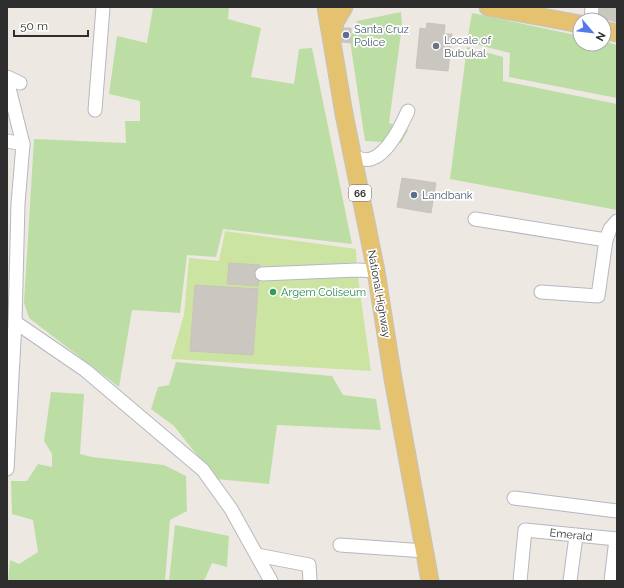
<svg xmlns="http://www.w3.org/2000/svg" width="624" height="588" viewBox="0 0 624 588" font-family="Raleway,sans-serif">
  <style>
    .green { fill: #bcdea4 }
    .pitch { fill: #cce4a1 }
    .building { fill: #cac6c0; stroke: #c9c3bb }
    .lines { fill: none; stroke-linecap: round; stroke-linejoin: round }
    .minor-casing { stroke: #b5b8c0; stroke-width: 15 }
    .major-casing { stroke: #c4c4c4; stroke-width: 19 }
    .minor { stroke: #fff; stroke-width: 13 }
    .major { stroke: #e5c270; stroke-width: 17 }
    .service-dot { fill: #5c6f8a; stroke: #fff; stroke-width: 1.5 }
    .worship-dot { fill: #6b7280; stroke: #fff; stroke-width: 1.5 }
    .leisure-dot { fill: #2e9e5b; stroke: #fff; stroke-width: 1.5 }
    .labels { text-anchor: middle; dominant-baseline: central; stroke-width: 3.5; stroke-linejoin: round; paint-order: stroke }
    .shield { fill: #fff; stroke: #6d6d6d; stroke-width: 1 }
    .shield-label { font-size: 10px; font-weight: bold; fill: #2e2e2e }
    .service-label { font-size: 11px; fill: #4e5e75; stroke: #fff; text-anchor: start }
    .worship-label { font-size: 11px; fill: #5b616d; stroke: #fff; text-anchor: start }
    .leisure-label { font-size: 11px; fill: #27864d; stroke: #fff; text-anchor: start }
    .street-label { font-size: 11px; fill: #2e2e2e; stroke: #fff }
  </style>
  <rect width="100%" height="100%" fill="#eee8e2"/>
  <g class="green">
    <path d="M153 7H229L228 19 261 28 251 77 294 84 299 49 312 48 352 244 223 229 216 257 187 255 180 313 132 310 119 387 29 318 24 303 34 139 126 143 125 121H140V101L109 94 117 36 147 43Z"/>
    <path d="M401 12 402 26 389 123 408 130 401 143 365 141 350 40 357 21Z"/>
    <path d="M472 13 580 36V44H604V41L617 45V98L509 77 510 53 467 42Z"/>
    <path d="M467 47 503 57V81L617 104V210L450 179Z"/>
    <path d="M176 362 332 376 343 395 376 399 381 430 277 425 269 484 216 479 174 426 151 409 158 387 169 385Z"/>
    <path d="M51 392 84 394 80 454 92 457 164 465 186 476 187 511 170 520 165 581H8L10 560 19 564 38 552 33 520 12 514 11 481H27L38 464 52 467V454L44 441Z"/>
    <path d="M175 525 229 536 227 567 212 563 204 581H169Z"/>
  </g>
  <path class="pitch" d="M225 231 356 249 357 270 371 371 171 359 184 315 189 258 219 261Z"/>
  <g class="building">
    <path d="M598 7H617V22L598 17Z"/>
    <path d="M427 23 445 25 444 34H452L448 71 416 68 420 28 426 29Z"/>
    <path d="M342 28H351V43L342 42Z"/>
    <path d="M402 178 436 183 431 213 397 207Z"/>
    <path d="M229 263 260 265 258 286 227 284Z"/>
    <path d="M195 285 258 289 253 355 190 351Z"/>
  </g>
  <g class="lines">
    <g class="minor-casing">
      <g id="minor">
        <path d="M591 20 592 7"/>
        <path d="M7 77 20 83"/>
        <path d="M7 80 23 144 18 204 15 322 7 469"/>
        <path d="M95 110 103 7"/>
        <path d="M7 141 23 144"/>
        <path d="M353 157C358 158 366 161 371 159 388 154 401 126 408 111"/>
        <path d="M475 219 606 240 610 229 617 221"/>
        <path d="M262 274 357 270 376 271"/>
        <path d="M541 292 598 296 606 240"/>
        <path d="M15 322 85 370 203 470 231 509 271 581"/>
        <path d="M514 498 617 511"/>
        <path d="M340 545 425 551"/>
        <path d="M257 555 309 565 310 581"/>
        <path d="M520 581 525 530 617 539"/>
        <path d="M570 581 576 536"/>
        <path d="M611 581 616 539"/>
      </g>
    </g>
    <g class="major-casing">
      <g id="major">
        <path d="M326 7 344 114 376 271 393 379 430 581"/>
        <path d="M488 7 580 24"/>
        <path d="M604 30 617 33"/>
        <path d="M333 38 335 22 344 7"/>
      </g>
    </g>
    <use href="#minor" class="minor"/>
    <use href="#major" class="major"/>
  </g>
  <g class="service-dot">
    <circle cx="346" cy="35" r="4"/>
    <circle cx="414" cy="195" r="4"/>
  </g>
  <circle class="worship-dot" cx="436" cy="46" r="4"/>
  <circle class="leisure-dot" cx="273" cy="292" r="4"/>
  <g class="labels">
    <rect class="shield" x="349" y="185" width="22" height="16" rx="3"/>
    <g class="shield-label">
      <text x="360" y="193">66</text>
    </g>
    <g class="service-label">
      <text x="354" y="29">Santa Cruz<tspan x="354" dy="13">Police</tspan></text>
      <text x="422" y="195">Landbank</text>
    </g>
    <g class="worship-label">
      <text x="444" y="40">Locale of<tspan x="444" dy="13">Bubukal</tspan></text>
    </g>
    <g class="leisure-label">
      <text x="281" y="292">Argem Coliseum</text>
    </g>
    <g class="street-label">
      <text transform="translate(379 294) rotate(80)">National Highway</text>
      <text transform="translate(571 535) rotate(6)">Emerald</text>
    </g>
  </g>
  <rect width="624" height="588" fill="none" stroke="#2e2e2e" stroke-width="16"/>
  <g transform="translate(592 32) rotate(118)"><circle r="19" fill="#ffffff" stroke="#ababab"/>
  <path d="M0-3L7 15L0 10L-7 15Z" fill="#5379ea"/>
  <text y="-6" font-size="11" font-weight="bold" text-anchor="middle" fill="#2e2e2e">N</text>
  </g>
  <path d="M14 30v6h74v-6" fill="none" stroke="#2e2e2e" stroke-width="2"/>
  <text x="20" y="30" font-size="12" fill="#2e2e2e" stroke="#ffffff" stroke-width="3" paint-order="stroke">50 m</text>
</svg>
